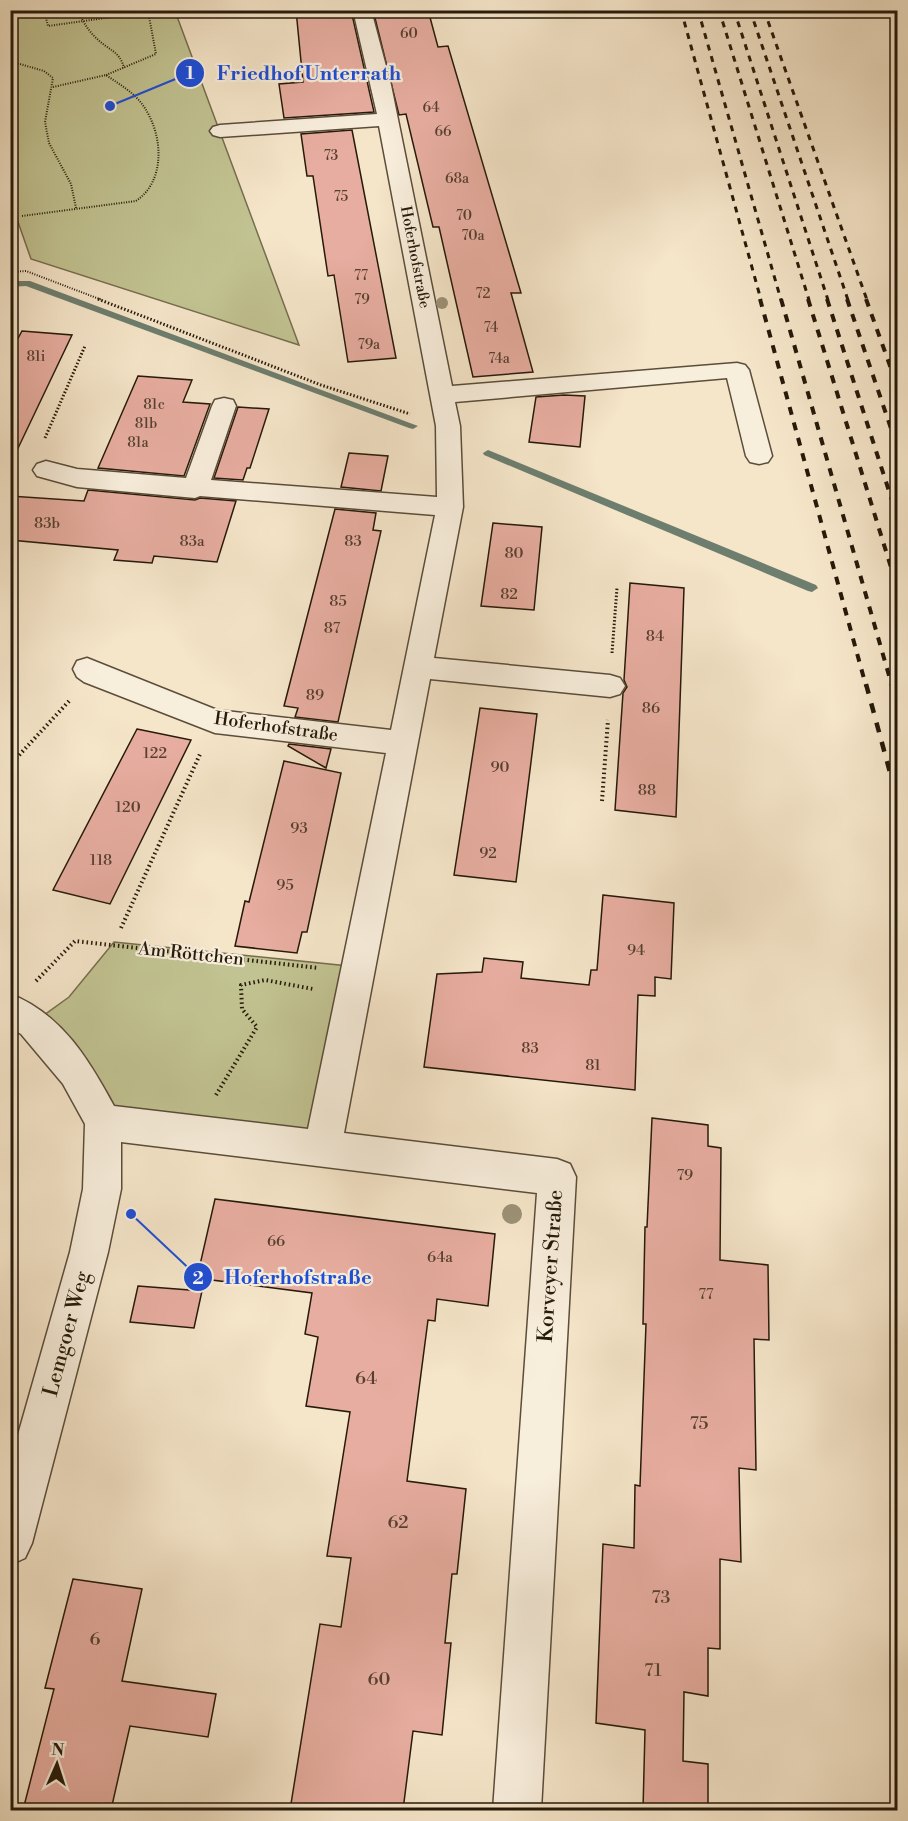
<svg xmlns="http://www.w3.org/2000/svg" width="908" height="1821" viewBox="0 0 908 1821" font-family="'Libre Bodoni',serif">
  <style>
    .green { fill: #c2c392; stroke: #746e4e; stroke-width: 1.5 }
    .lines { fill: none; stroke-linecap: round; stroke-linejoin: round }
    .stream { fill: #6d7e6e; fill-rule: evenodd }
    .building { fill: #e7ada0; stroke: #261a0a; stroke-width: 1.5 }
    .minor-casing { stroke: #5a4d3a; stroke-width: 3 }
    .path-far2 { stroke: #261a0a; stroke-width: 2; stroke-dasharray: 1 1.5; stroke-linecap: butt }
    .path-far1 { stroke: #261a0a; stroke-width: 3; stroke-dasharray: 1.5 2; stroke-linecap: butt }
    .path { stroke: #261a0a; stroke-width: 4; stroke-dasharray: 1.5 3; stroke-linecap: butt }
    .minor { fill: #f8eedc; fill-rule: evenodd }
    .rail-far2 { stroke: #261a0a; stroke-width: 3; stroke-dasharray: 6 6; stroke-linecap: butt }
    .rail-far1 { stroke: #261a0a; stroke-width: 4; stroke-dasharray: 8 8; stroke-linecap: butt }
    .rail { stroke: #261a0a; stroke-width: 4.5; stroke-dasharray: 10 10; stroke-linecap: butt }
    .tree { fill: #9d9176 }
    .labels { text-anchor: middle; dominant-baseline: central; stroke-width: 4.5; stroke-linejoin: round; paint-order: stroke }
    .far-number-label { font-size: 14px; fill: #563f30 }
    .far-street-label { font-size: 15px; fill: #261a0a; stroke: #f8eedc }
    .number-label { font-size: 15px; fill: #563f30 }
    .street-label { font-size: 18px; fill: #261a0a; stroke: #f8eedc }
    .near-number-label { font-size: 18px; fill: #563f30 }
    .near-street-label { font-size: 21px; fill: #261a0a; stroke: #f8eedc }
    .leader { fill: none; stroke: #1d4ed8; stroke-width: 2 }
    .callout-dot { fill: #1d4ed8; stroke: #f8eedc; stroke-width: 2 }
    .mark-label { font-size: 18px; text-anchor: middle; font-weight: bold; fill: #fff }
    .callout-label { font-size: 20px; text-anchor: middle; font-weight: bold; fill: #1d4ed8; stroke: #f8eedc; stroke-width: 4.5; stroke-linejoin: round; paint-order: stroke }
  </style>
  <rect width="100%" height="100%" fill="#f5e5c9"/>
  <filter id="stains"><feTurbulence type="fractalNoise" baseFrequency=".00333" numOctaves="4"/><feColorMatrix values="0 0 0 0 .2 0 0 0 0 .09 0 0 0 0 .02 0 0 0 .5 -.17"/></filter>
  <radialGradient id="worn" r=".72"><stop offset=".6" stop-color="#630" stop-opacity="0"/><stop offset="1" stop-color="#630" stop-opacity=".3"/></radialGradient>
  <g class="green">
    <path d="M10 11H175L299 345 31 259 11 202Z"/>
    <path d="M114 942 358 967 323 1147 103 1122 33 1023 69 997Z"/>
  </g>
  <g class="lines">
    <g class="stream">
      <path d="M10 281H30L418 426 413 429 409 428 26 286 10 287Z"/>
      <path d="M488 450 816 585 818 588 812 592 808 591 484 455 483 453Z"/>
    </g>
  </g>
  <g class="building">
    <path d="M296 10H351L374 112 284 118 279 84 303 82Z"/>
    <path d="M373 10H428L438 47 448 46 521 293H511L533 372 473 377 439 227H433L406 114 399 115Z"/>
    <path d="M352 130 396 358 348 362 334 275 328 276 313 176H307L301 134Z"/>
    <path d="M22 331 72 335 10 465V353Z"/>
    <path d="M138 376 192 380 183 402 210 404 184 476 98 468Z"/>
    <path d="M564 395 585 396 580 447 529 442 536 397Z"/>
    <path d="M238 407 269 409 250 468H247L243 480 214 478Z"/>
    <path d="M349 453 388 456 381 491 341 487Z"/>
    <path d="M88 490 195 500 200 498 236 501 217 562 154 556 152 563 114 560 118 550 10 540V496L84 501Z"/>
    <path d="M335 509 376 513 373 530 381 531 338 722 295 717 298 708 284 706Z"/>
    <path d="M493 523 542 527 534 610 481 606Z"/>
    <path d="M630 583 684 588 676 817 615 810 623 693 627 687 624 680Z"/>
    <path d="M480 708 537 714 516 882 454 875Z"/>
    <path d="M137 729 191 740 110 904 53 890Z"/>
    <path d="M289 744 331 749 326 768 288 746Z"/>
    <path d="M284 761 341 773 307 932H302L297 953 235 946 245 901 249 902Z"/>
    <path d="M603 895 674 903 671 979 655 977V996L638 995 635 1090 424 1067 437 974 482 972 484 958 523 962 521 978 589 985 591 970H597Z"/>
    <path d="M652 1118 708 1125V1146L721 1148 720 1260 768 1265 769 1340 754 1339 756 1470 739 1468 741 1562 720 1559V1649L708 1648V1696L684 1692 683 1761 708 1764V1810H643L645 1730 596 1723 603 1544 634 1548 635 1485 640 1486 646 1324H643L645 1227H647Z"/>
    <path d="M215 1199 495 1234 488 1306 437 1299 435 1321 428 1320 407 1481 466 1489 457 1574H452L445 1643H451L442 1735 413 1731 403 1810H290L320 1624 341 1627 351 1558 327 1556 350 1412 306 1406 318 1337 305 1334 312 1293 197 1278Z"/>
    <path d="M138 1286 202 1291 194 1328 130 1322Z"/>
    <path d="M73 1579 142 1589 122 1681 216 1694 208 1737 130 1726 111 1810H23L54 1689 45 1688Z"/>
  </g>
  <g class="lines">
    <g class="minor-casing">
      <path id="minor" d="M353 10H371L391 85 452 386 737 363 745 365 749 370 772 456 768 462 759 464 750 462 746 456 727 378 455 402 460 426 463 507 434 658 610 675 620 678 625 686 620 694 610 697 430 679 344 1133 557 1159 570 1164 576 1177 541 1810H493L537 1193 121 1142V1189L108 1252 32 1543 25 1558 10 1565V1463L70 1252 83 1189 85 1124 63 1084 21 1034 10 1028V994C62 1014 89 1060 114 1106L308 1129 386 753 215 733 84 682 77 677 73 669 77 661 87 658 217 710 391 730 435 515 200 496 195 498 77 487 37 476 33 470 37 464 46 461 77 469 186 478 212 406 215 400 224 398 233 400 236 406 211 480 437 497 436 426 379 126 220 137 213 135 210 131 213 127 220 125 377 114Z"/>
    </g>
    <g class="path-far2">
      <path d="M44 10 48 26 148 12"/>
      <path d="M78 10C82 21 88 30 96 38 108 50 120 51 124 68"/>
      <path d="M112 10 116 17"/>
      <path d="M10 55 13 62 44 71 53 78 45 122 49 143 71 184 76 208"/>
      <path d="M106 75 156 54 148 11"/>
      <path d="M22 216 136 201C167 180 163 132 142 104 133 92 119 84 106 75L53 87"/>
      <path d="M10 272 26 271 102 300"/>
    </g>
    <g class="path-far1">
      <path d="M98 299 321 385 410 414"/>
      <path d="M45 438 85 346"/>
      <path d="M612 653 617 588"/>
    </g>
    <g class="path">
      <path d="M10 765 71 699"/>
      <path d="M602 801 608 720"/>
      <path d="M121 928 201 752"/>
      <path d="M36 981 75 941 319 968"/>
      <path d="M216 1095 257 1027 242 1009 241 985 265 980 313 989"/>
    </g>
    <use href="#minor" class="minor"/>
    <g class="rail-far2">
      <path d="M681 10 761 300"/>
      <path d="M698 10 781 300"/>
      <path d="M719 10 809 300"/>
      <path d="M734 10 828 300"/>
      <path d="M750 10 848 300"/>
      <path d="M764 10 867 300"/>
    </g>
    <g class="rail-far1">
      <path d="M760 299 866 686"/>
      <path d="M781 299 892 686"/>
      <path d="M808 299 898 590"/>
      <path d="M827 299 898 519"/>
      <path d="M847 299 898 449"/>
      <path d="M866 299 898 388"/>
    </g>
    <g class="rail">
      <path d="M866 684 898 802"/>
      <path d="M892 684 898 706"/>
    </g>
  </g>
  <g class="tree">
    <circle cx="442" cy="303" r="6"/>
    <circle cx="512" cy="1214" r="10"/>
  </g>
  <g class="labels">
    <g class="far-number-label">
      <text x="409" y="34">60</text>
      <text x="431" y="108">64</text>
      <text x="443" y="132">66</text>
      <text x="331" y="156">73</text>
      <text x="457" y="179">68a</text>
      <text x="341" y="197">75</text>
      <text x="464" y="216">70</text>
      <text x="473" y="236">70a</text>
      <text x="361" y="276">77</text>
      <text x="483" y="294">72</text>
      <text x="362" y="300">79</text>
      <text x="491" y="328">74</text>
      <text x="369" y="345">79a</text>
      <text x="36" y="357">81i</text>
      <text x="499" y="359">74a</text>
      <text x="154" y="405">81c</text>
      <text x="146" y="424">81b</text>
      <text x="138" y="443">81a</text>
    </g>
    <g class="far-street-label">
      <text transform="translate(415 257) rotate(79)">Hoferhofstraße</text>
    </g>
    <g class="number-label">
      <text x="47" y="523">83b</text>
      <text x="192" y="541">83a</text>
      <text x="353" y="541">83</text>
      <text x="514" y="553">80</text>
      <text x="509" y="594">82</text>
      <text x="338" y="601">85</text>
      <text x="332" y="628">87</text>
      <text x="655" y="636">84</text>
      <text x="315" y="695">89</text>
      <text x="651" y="708">86</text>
      <text x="155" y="753">122</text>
      <text x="500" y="767">90</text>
      <text x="647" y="790">88</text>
      <text x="128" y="807">120</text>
      <text x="299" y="828">93</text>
      <text x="488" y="853">92</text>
      <text x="101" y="860">118</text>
      <text x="285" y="885">95</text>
      <text x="636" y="950">94</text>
      <text x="530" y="1048">83</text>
      <text x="593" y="1065">81</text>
      <text x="685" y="1175">79</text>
      <text x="276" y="1241">66</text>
      <text x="440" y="1257">64a</text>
      <text x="706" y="1294">77</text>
    </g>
    <g class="street-label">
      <text transform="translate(276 727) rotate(8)">Hoferhofstraße</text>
      <text transform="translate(191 954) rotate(6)">Am Röttchen</text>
    </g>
    <g class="near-number-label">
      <text x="366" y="1378">64</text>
      <text x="699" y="1423">75</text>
      <text x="398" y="1522">62</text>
      <text x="661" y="1597">73</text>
      <text x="95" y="1639">6</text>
      <text x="653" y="1670">71</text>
      <text x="379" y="1679">60</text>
    </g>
    <g class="near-street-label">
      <text transform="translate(551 1266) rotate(-86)">Korveyer Straße</text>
      <text transform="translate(67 1334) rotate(-75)">Lemgoer Weg</text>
    </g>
  </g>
  <path class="leader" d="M110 106L190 73M131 1214L198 1277"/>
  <g class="callout-dot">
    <circle cx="110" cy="106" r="6"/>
    <circle cx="131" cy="1214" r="6"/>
    <circle cx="190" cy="73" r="15"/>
    <circle cx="198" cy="1277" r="15"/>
  </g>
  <g class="mark-label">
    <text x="190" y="79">1</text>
    <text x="198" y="1284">2</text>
  </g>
  <g class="callout-label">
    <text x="309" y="80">Friedhof Unterrath</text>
    <text x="298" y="1284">Hoferhofstraße</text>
  </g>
  <rect width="908" height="1821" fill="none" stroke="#f5e5c9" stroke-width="36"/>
  <rect x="12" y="12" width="884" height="1797" fill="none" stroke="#261a0a" stroke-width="3"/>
  <rect x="18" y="18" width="872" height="1785" fill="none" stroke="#261a0a" stroke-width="1.5"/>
  <g transform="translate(57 1764) rotate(3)" stroke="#f8eedc" stroke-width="4.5" paint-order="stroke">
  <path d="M0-4.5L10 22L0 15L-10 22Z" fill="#261a0a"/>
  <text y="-9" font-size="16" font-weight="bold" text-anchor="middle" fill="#261a0a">N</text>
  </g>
  <rect width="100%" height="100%" filter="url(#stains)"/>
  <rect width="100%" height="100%" fill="url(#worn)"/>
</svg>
